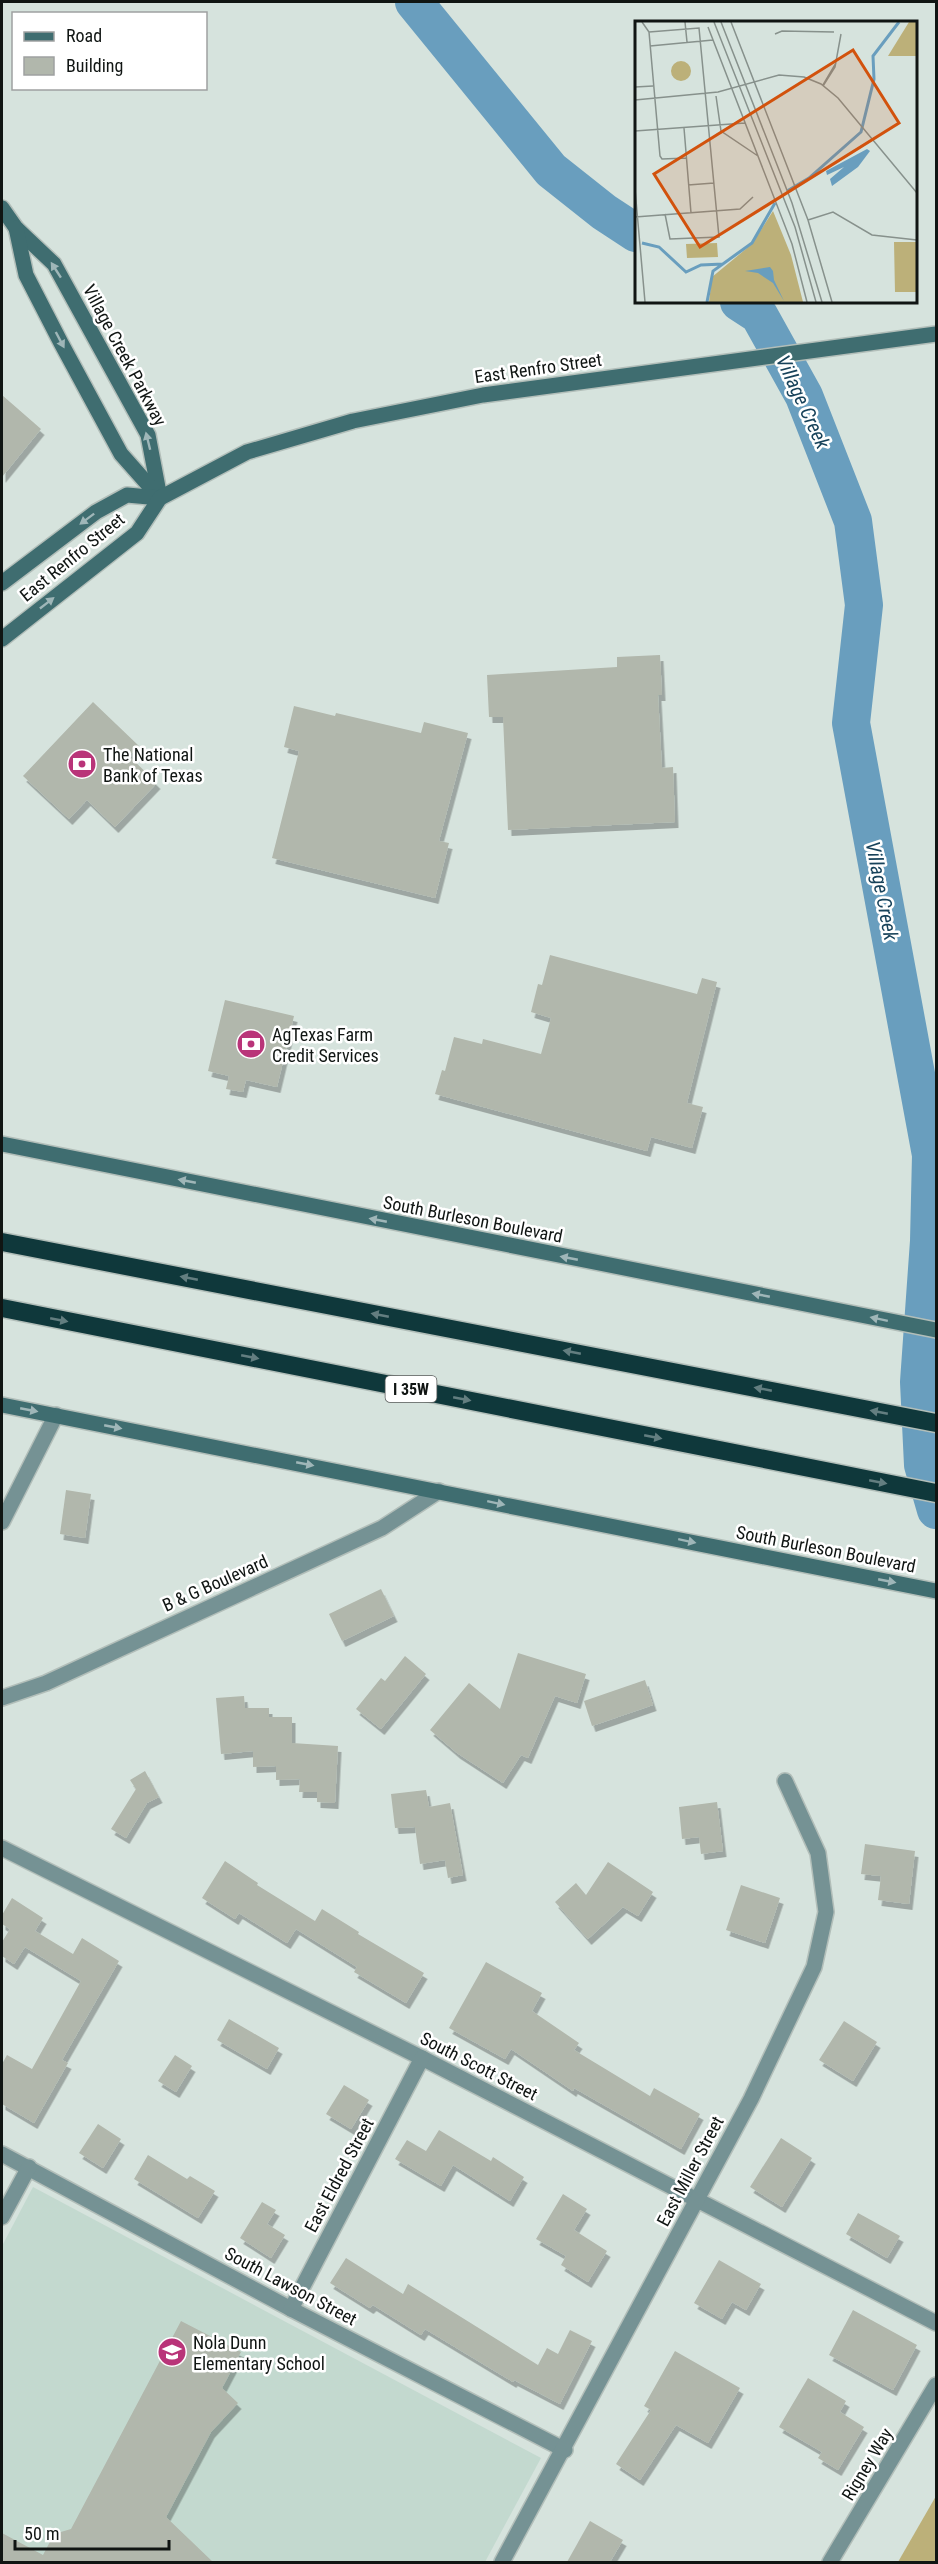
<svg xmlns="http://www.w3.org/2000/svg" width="938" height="2564" viewBox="0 0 938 2564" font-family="'Roboto Condensed',sans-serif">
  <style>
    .built { fill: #c3d9cf }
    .green { fill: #bcb079 }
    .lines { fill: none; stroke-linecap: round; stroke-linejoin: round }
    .river { stroke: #699ebe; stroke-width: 38 }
    .building { fill: #b1b7ac; filter: url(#shadow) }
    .street-casing { stroke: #b2beb9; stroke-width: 18 }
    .secondary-casing { stroke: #b2beb9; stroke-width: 18 }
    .highway-casing { stroke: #b2beb9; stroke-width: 21 }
    .street { stroke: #759294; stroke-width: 15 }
    .secondary { stroke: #3f6d70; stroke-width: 15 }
    .highway { stroke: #0f383b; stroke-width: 18 }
    .oneway { fill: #9fb6b8 }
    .oneway2 { fill: #637e80 }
    .labels { text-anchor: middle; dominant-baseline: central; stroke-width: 5; stroke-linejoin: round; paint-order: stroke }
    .shield { fill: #fff; stroke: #585b5a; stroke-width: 1.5 }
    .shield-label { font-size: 16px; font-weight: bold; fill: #101513 }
    .street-label { font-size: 18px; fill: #101513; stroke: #fff }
    .poi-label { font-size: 18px; fill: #101513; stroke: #fff; text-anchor: start }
    .water-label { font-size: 20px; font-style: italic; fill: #17425a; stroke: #fff }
    .inset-river { fill: none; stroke: #699ebe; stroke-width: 3 }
    .inset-road { fill: none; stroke: #87918c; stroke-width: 1.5 }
    .view { fill: #d2520d; fill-opacity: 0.15; stroke: #d2520d; stroke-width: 3 }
    .inset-edge { fill: none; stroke: #101513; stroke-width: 3 }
  </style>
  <defs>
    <filter id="shadow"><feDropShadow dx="3.5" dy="6" stdDeviation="0" flood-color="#0004"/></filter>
  </defs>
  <rect width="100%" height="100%" fill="#d6e3dd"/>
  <path class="built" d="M33 2187 541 2458 485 2562H2V2246Z"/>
  <path class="green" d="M936 2496V2562H898Z"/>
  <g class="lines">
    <g class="river">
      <path d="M414 2 551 170 604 212 636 233"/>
      <path d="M739 302 759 315 804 396 853 521 864 605 851 723 931 1155 929 1241 919 1382 923 1465 936 1510"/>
    </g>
  </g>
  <g class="building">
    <path d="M2 395 41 429 2 477Z"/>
    <path d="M660 655 662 695H658L662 768 673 767 675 822 508 830 503 717H489L487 675 617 667V657Z"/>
    <path d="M93 702 139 746 129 756 157 783 115 827 87 800 69 819 23 776Z"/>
    <path d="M294 706 335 716 336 713 421 733 424 722 468 733 439 841 449 843 435 898 272 858 299 751 284 747Z"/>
    <path d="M550 955 697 994 702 978 717 982 687 1103 703 1107 692 1148 651 1137 647 1151 435 1094 442 1070 445 1071 454 1037 482 1044 483 1039 541 1054 551 1018 531 1012 538 984 542 985Z"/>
    <path d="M225 1000 294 1016 277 1087 246 1080 243 1092 226 1089 229 1076 208 1071Z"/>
    <path d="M66 1490 91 1494 85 1538 60 1534Z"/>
    <path d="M381 1589 394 1616 342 1641 329 1614Z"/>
    <path d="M518 1653 586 1674 577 1703 555 1696 528 1758 521 1755 503 1783 457 1753 430 1730 469 1683 500 1709Z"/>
    <path d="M405 1656 426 1674 381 1729 356 1709 381 1678 385 1681Z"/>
    <path d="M645 1680 653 1705 592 1726 584 1701Z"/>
    <path d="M244 1696 245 1708H269V1717H292V1743L338 1746 335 1803 317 1802V1792H299L300 1779 276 1780V1766L253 1767V1751L221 1754 216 1698Z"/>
    <path d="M145 1771 159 1797 147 1803 126 1838 111 1829 136 1789 130 1780Z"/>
    <path d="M426 1790 429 1807 450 1803 463 1875 448 1878 445 1860 420 1864 415 1827 395 1828 391 1794Z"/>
    <path d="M717 1802 723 1851 701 1854 699 1837 682 1839 679 1807Z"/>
    <path d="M865 1844 915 1851 909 1904 878 1900 881 1876 861 1874Z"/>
    <path d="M225 1861 258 1883 257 1885 315 1921 322 1909 359 1932 358 1934 424 1973 406 2003 354 1972 357 1967 296 1929 287 1943 239 1913 235 1919 202 1898Z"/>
    <path d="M608 1862 653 1892 638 1916 623 1907 588 1939 555 1902 576 1883 586 1895Z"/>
    <path d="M741 1885 780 1898 765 1943 726 1930Z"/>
    <path d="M12 1898 43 1918 35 1931 73 1954 82 1938 119 1961 62 2060 68 2063 34 2123 2 2104V2064L7 2055 32 2069 81 1981 25 1947 14 1964 2 1956V1942L10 1929 2 1924V1915Z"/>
    <path d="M486 1962 542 1993 532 2011 579 2043 574 2050 650 2096 654 2088 700 2114 681 2149 574 2088 573 2091 511 2049 505 2059 449 2028Z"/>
    <path d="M229 2019 279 2048 267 2069 217 2040Z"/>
    <path d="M844 2021 877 2042 853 2081 819 2060Z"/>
    <path d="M175 2055 192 2066 176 2092 158 2081Z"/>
    <path d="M344 2085 369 2100 351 2129 326 2114Z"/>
    <path d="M98 2124 121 2139 103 2168 79 2153Z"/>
    <path d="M439 2130 491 2161 493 2157 524 2177 510 2201 453 2165 441 2186 395 2159 407 2140 426 2151Z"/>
    <path d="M781 2138 812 2158 782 2207 750 2187Z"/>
    <path d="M148 2155 187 2179 190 2176 215 2191 198 2218 134 2179Z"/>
    <path d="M563 2194 587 2209 574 2230 607 2251 588 2282 561 2265 566 2256 536 2239Z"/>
    <path d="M262 2202 276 2210 267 2224 285 2235 271 2258 240 2238Z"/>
    <path d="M858 2213 900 2236 887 2258 846 2234Z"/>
    <path d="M346 2258 403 2294 408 2284 538 2365 547 2348 558 2354 570 2330 592 2341 560 2404 514 2380 513 2382 425 2329 421 2335 373 2305 370 2308 330 2283Z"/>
    <path d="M719 2260 761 2284 746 2310 732 2302 722 2319 694 2303Z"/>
    <path d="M853 2310 917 2345 893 2390 829 2355Z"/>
    <path d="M181 2321 241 2352 222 2388 238 2403 211 2432 166 2517 213 2562H2V2533L43 2555 54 2534 71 2529Z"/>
    <path d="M675 2351 740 2388 708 2443 676 2425 640 2480 616 2464 651 2410 644 2406Z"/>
    <path d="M808 2378 846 2401 840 2412 864 2427 838 2470 818 2458 822 2452 779 2427Z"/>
    <path d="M590 2521 623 2540 610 2562H567Z"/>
  </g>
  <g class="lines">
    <g class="street-casing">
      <g id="street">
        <path d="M2 1522 56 1415"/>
        <path d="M2 1698 46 1683 382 1528 439 1491"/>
        <path d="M2 1848 422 2058 936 2323"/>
        <path d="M2 2154 291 2309 565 2450"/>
        <path d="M2 2217 29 2167"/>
        <path d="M291 2309 422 2058"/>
        <path d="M502 2562 751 2099 814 1967 826 1912 818 1853 785 1781"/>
        <path d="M830 2562 936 2385"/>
      </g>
    </g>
    <g class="secondary-casing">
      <g id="secondary">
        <path d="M2 208 16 228 54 264 148 435 160 498"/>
        <path d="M16 228 26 275 61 343 121 454 160 498"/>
        <path d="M2 583 96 512 127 495 160 498"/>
        <path d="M2 639 137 533 160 498 247 452 353 421 483 395 936 334"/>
        <path d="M2 1144 936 1330"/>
        <path d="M2 1405 936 1591"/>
      </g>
    </g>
    <g class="highway-casing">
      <g id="highway">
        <path d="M2 1242 936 1423"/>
        <path d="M2 1308 936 1493"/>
      </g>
    </g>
    <use href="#street" class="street"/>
    <use href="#secondary" class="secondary"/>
    <use href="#highway" class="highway"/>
  </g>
  <defs><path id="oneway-solid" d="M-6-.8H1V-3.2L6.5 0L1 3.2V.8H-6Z" transform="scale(1.5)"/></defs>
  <g class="oneway">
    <use href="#oneway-solid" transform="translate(56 270) rotate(-123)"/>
    <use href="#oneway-solid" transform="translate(60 340) rotate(62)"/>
    <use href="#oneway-solid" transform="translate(148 441) rotate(-104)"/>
    <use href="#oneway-solid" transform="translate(87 519) rotate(143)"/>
    <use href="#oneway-solid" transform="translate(47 603) rotate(-38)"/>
    <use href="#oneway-solid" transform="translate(187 1181) rotate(-169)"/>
    <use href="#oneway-solid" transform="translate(378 1220) rotate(-169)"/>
    <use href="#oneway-solid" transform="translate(569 1258) rotate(-169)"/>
    <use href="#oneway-solid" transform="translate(761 1295) rotate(-169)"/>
    <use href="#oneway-solid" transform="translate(879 1319) rotate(-168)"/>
    <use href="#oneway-solid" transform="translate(29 1410) rotate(11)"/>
    <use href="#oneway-solid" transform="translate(113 1427) rotate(11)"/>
    <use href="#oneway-solid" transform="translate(305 1464) rotate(11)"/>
    <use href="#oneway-solid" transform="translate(496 1503) rotate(12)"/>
    <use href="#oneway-solid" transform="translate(687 1541) rotate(12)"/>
    <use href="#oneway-solid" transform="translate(887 1581) rotate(11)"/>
  </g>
  <g class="oneway2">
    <use href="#oneway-solid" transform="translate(189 1278) rotate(-169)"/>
    <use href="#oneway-solid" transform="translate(380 1315) rotate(-169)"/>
    <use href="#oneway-solid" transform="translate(59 1320) rotate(11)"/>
    <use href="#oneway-solid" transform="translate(572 1352) rotate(-169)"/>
    <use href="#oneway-solid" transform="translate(250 1357) rotate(11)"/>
    <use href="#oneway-solid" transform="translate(763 1389) rotate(-169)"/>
    <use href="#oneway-solid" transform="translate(462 1399) rotate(11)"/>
    <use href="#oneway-solid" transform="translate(879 1412) rotate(-169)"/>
    <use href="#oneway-solid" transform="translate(653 1437) rotate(11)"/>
    <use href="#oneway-solid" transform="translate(878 1482) rotate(11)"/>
  </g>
  <defs>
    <g id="bank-disc" transform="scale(1.5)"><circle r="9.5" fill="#b93479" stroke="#fff"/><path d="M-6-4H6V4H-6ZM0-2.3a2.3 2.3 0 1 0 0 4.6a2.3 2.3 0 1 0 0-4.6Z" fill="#fff"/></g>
    <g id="school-disc" transform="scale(1.5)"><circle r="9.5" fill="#b93479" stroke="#fff"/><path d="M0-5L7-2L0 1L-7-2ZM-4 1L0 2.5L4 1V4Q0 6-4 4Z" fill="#fff"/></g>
  </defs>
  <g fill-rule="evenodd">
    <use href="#bank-disc" x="82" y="764"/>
    <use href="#bank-disc" x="251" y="1044"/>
    <use href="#school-disc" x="172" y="2352"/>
  </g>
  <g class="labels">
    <rect class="shield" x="385.5" y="1376" width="51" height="26" rx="4.5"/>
    <g class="shield-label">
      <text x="411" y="1389">I 35W</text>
    </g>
    <g class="street-label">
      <text transform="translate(125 355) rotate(62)">Village Creek Parkway</text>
      <text transform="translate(538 368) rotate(-8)">East Renfro Street</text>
      <text transform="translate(72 557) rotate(-39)">East Renfro Street</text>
      <text transform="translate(473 1219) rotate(11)">South Burleson Boulevard</text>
      <text transform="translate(826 1549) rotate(11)">South Burleson Boulevard</text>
      <text transform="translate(215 1583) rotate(-24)">B &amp; G Boulevard</text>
      <text transform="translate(479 2066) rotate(27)">South Scott Street</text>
      <text transform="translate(690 2171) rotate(-62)">East Miller Street</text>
      <text transform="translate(339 2175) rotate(-62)">East Eldred Street</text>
      <text transform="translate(291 2286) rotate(28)">South Lawson Street</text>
      <text transform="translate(867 2464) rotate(-59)">Rigney Way</text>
    </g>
    <g class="poi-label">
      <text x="103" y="754">The National<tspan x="103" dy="21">Bank of Texas</tspan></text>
      <text x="272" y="1034">AgTexas Farm<tspan x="272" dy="21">Credit Services</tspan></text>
      <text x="193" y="2342">Nola Dunn<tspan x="193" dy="21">Elementary School</tspan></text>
    </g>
    <g class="water-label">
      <text transform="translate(803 402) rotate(65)">Village Creek</text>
      <text transform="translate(882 891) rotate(79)">Village Creek</text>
    </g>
  </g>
  <g transform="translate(635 21)">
    <rect width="282" height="282" fill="#d6e3dd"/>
    <path d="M274 1H282V35H253ZM36 50a10 10 0 1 1 20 0a10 10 0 1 1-20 0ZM138 190 156 234 168 281H74L77 256 117 223ZM259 221H282V271H260ZM82 222 83 236 52 237 51 223Z" fill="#bcb079"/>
    <path d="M232 128 235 130 223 146 197 165 195 158 209 146 192 154 191 150ZM135 246 138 250 139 259 149 280 138 262 123 252 110 250Z" fill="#699ebe"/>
    <path class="inset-river" d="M152 170 174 157 226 111 239 58 238 35 264 1M7 222 24 226 51 251 66 244 88 243M72 281 78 250 117 222 140 182"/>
    <path class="inset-road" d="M7 1 14 11 25 135 27 138 52 137M50 1 52 21M79 1 160 206 181 281M86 1 157 182 187 281M96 1 173 199 197 281M73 6 157 223 172 281M14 11 64 7 84 216 35 218 30 193M140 13 147 10 199 11M15 25 78 19M188 64 201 42M188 65 200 46 206 13M0 66 18 65M81 75 86 110 123 135M0 79 83 71 144 54 169 56 186 63 203 77 282 172M49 107 56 192M0 110 110 102M53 164 79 162M0 168 10 281M0 196 105 188 118 176M173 199 198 191 237 214 282 219"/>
    <path class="view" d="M218 29 264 102 65 226 19 153Z"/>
    <rect width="282" height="282" class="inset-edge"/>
  </g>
  <rect width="938" height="2564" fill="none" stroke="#101513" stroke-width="6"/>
  <rect x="12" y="12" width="195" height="78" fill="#ffffff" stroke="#9fa1a1" stroke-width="1.5"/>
  <rect x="24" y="32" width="30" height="9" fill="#3f6d70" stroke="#9fa1a1" stroke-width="1.5"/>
  <text x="66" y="42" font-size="18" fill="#101513">Road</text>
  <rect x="24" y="57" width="30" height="18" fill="#b1b7ac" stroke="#9fa1a1" stroke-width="1.5"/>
  <text x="66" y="72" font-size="18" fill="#101513">Building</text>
  <path d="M15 2540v9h154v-9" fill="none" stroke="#101513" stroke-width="3"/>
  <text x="24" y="2540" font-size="18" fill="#101513" stroke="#ffffff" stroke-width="4.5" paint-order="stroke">50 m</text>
</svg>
